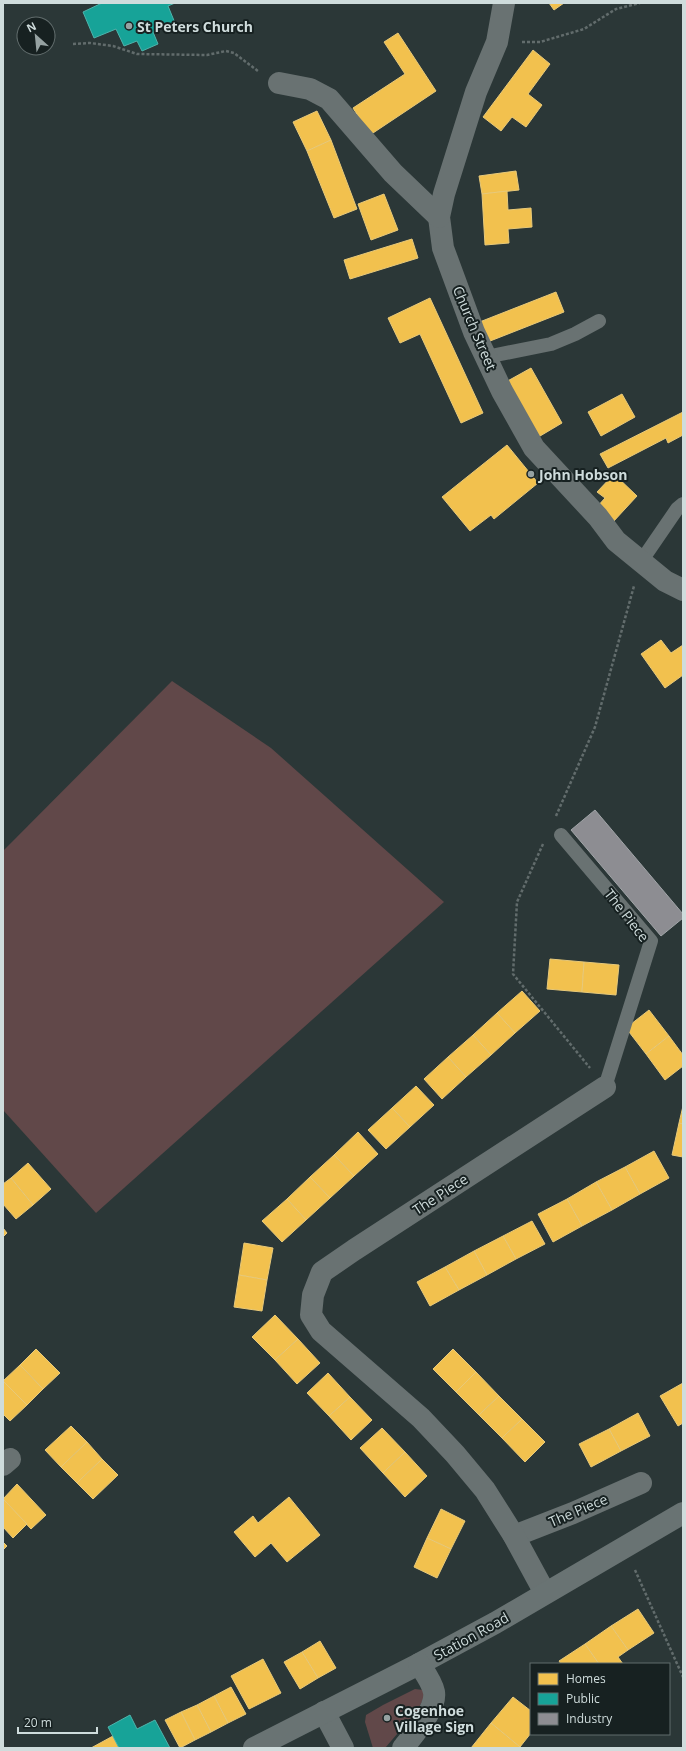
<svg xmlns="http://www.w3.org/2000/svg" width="686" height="1751" viewBox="0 0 686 1751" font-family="'Open Sans',sans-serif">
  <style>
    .green { fill: #614849 }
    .homes { fill: #f2c14e; stroke: #e8c979 }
    .public { fill: #17a398; stroke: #4eb4ac }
    .industry { fill: #8d8d92; stroke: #a1a5a8 }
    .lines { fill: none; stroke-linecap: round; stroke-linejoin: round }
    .path { stroke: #626c6c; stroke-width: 2.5; stroke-dasharray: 3 2; stroke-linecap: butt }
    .lane { stroke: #697272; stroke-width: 14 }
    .street { stroke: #697272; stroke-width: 22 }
    .secondary { stroke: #697373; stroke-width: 22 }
    .poi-dot { fill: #96a2a2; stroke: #172121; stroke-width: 1.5 }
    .labels { text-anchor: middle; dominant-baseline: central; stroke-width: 4; stroke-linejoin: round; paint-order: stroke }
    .poi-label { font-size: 14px; font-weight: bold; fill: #cfdcdc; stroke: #172121; text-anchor: start }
    .street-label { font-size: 14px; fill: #cfdcdc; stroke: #172121 }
  </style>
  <rect width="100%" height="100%" fill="#2b3737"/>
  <g class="green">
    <path d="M172 681 271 748 444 902 96 1213 3 1110V851Z"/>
    <path d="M415 1689 423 1690 426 1694 417 1711 385 1748H373L365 1722 366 1715 383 1705Z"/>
  </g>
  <g class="homes">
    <path d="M549 3H564L554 10Z"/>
    <path d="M398 33 436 91 370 135 353 108 405 74 384 42Z"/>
    <path d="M533 50 550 64 528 94 542 105 526 127 512 117 501 131 483 117Z"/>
    <path d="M317 111 331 140 307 151 293 122Z"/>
    <path d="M331 140 357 209 334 218 307 151Z"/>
    <path d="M516 171 519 190 482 194 479 176Z"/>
    <path d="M507 191 508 210 531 208 532 227 508 229 509 243 485 245 482 194Z"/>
    <path d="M384 194 398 230 371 240 358 204Z"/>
    <path d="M412 239 418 258 350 279 344 260Z"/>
    <path d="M556 292 564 312 485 343 477 323Z"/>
    <path d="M430 298 483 413 461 423 420 334 400 343 388 318Z"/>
    <path d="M531 368 562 423 535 439 504 383Z"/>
    <path d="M622 394 635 417 601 436 588 412Z"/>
    <path d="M683 412V435L668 443 666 438 608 468 600 454Z"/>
    <path d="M507 445 538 483 494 519 491 515 470 531 442 497Z"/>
    <path d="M614 474 637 496 613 522 597 507 605 498 597 492Z"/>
    <path d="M661 640 671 653 683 645V675L665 688 641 654Z"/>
    <path d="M550 959 584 962 582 992 547 989Z"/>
    <path d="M584 962 619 965 616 995 582 992Z"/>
    <path d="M522 991 540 1011 515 1033 497 1013Z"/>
    <path d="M649 1010 669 1036 646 1054 626 1028Z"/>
    <path d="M497 1013 515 1033 491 1055 473 1035Z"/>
    <path d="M473 1035 491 1055 466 1077 448 1057Z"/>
    <path d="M669 1036 683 1055V1066L665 1080 646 1054Z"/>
    <path d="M448 1057 466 1077 442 1099 424 1079Z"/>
    <path d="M416 1086 434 1105 410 1127 392 1108Z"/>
    <path d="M683 1106V1124L679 1123Z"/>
    <path d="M392 1108 410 1127 386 1149 368 1130Z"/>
    <path d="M679 1123 683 1124V1157L672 1155Z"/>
    <path d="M358 1132 378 1154 354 1176 334 1155Z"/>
    <path d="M654 1151 669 1178 640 1194 625 1167Z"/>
    <path d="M334 1155 354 1176 330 1198 310 1177Z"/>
    <path d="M28 1163 51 1189 33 1205 11 1178Z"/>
    <path d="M625 1167 640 1194 612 1210 596 1182Z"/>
    <path d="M310 1177 330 1198 306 1220 287 1199Z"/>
    <path d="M11 1178 33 1205 16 1219 3 1204V1184Z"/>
    <path d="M596 1182 612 1210 582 1226 567 1199Z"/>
    <path d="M287 1199 306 1220 282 1242 262 1221Z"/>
    <path d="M567 1199 582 1226 553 1242 538 1214Z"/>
    <path d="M532 1221 545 1244 516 1259 503 1236Z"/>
    <path d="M3 1228 7 1233 3 1237Z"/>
    <path d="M503 1236 516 1259 487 1275 474 1251Z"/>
    <path d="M244 1243 273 1248 267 1280 239 1275Z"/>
    <path d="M474 1251 487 1275 459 1290 445 1267Z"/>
    <path d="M445 1267 459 1290 430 1306 417 1282Z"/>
    <path d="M239 1275 267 1280 262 1311 234 1307Z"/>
    <path d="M275 1315 298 1339 275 1360 252 1337Z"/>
    <path d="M298 1339 320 1363 297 1384 275 1360Z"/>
    <path d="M36 1349 60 1373 43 1389 20 1365Z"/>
    <path d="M453 1349 476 1372 456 1392 433 1369Z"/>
    <path d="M20 1365 43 1389 27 1405 3 1381Z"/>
    <path d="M476 1372 499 1396 479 1415 456 1392Z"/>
    <path d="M328 1373 350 1397 329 1416 307 1393Z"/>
    <path d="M3 1381 27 1405 10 1421 3 1414Z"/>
    <path d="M683 1383V1423L678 1426 660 1396Z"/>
    <path d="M499 1396 522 1419 502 1438 479 1415Z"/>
    <path d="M350 1397 372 1420 351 1440 329 1416Z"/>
    <path d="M638 1413 650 1436 621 1451 609 1429Z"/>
    <path d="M522 1419 545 1442 525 1462 502 1438Z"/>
    <path d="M71 1426 87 1442 61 1467 45 1450Z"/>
    <path d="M382 1428 405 1452 383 1473 360 1448Z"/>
    <path d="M609 1429 621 1451 591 1467 579 1444Z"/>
    <path d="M87 1442 102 1459 77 1483 61 1467Z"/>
    <path d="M405 1452 427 1476 405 1497 383 1473Z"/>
    <path d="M102 1459 118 1475 93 1499 77 1483Z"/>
    <path d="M17 1484 46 1515 31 1529 3 1499Z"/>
    <path d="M289 1497 320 1535 287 1562 271 1543 255 1557 234 1532 253 1516 258 1523Z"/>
    <path d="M3 1499 27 1524 13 1538 3 1527Z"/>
    <path d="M441 1509 465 1521 451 1549 427 1538Z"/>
    <path d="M427 1538 451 1549 437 1578 414 1567Z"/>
    <path d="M3 1542 7 1546 3 1550Z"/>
    <path d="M638 1609 654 1633 628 1650 611 1626Z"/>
    <path d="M611 1626 628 1650 618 1657 623 1664H599L585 1644Z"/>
    <path d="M320 1641 336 1668 318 1678 302 1652Z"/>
    <path d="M585 1644 599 1664H561L559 1661Z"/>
    <path d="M302 1652 318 1678 300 1689 284 1662Z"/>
    <path d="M263 1659 281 1693 249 1709 231 1676Z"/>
    <path d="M231 1687 246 1714 228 1723 214 1696Z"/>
    <path d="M214 1696 228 1723 211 1732 197 1705Z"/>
    <path d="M513 1697 531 1711V1733L520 1747 491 1723Z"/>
    <path d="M197 1705 211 1732 195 1740 181 1712Z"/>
    <path d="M181 1712 195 1740 180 1748 165 1720Z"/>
    <path d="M491 1723 520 1747 519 1748H471Z"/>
    <path d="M113 1736 119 1748H91Z"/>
  </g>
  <g class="public">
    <path d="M102 3H175L168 6 175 23 153 32 158 44 142 51 137 41 124 46 116 29 94 38 83 12Z"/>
    <path d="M130 1715 137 1729 155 1720 170 1748H119L108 1727Z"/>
  </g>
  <path class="industry" d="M595 810 683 914V918L661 936 571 830Z"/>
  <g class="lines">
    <g class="path">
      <path d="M522 42H540L584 29 616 9 640 3"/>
      <path d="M73 44 90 43 113 46 137 54 207 55 226 51 234 53 258 71"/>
      <path d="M556 816 595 727 634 586"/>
      <path d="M543 844 517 902 513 974 590 1068"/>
      <path d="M635 1570 683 1677"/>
    </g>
    <g class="lane">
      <path d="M486 357 551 344 575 334 599 321"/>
      <path d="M640 563 677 509 683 504"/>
      <path d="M561 835 651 941 605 1087"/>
    </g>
    <g class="street">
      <path d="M504 3 497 42 476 92 444 194 439 217 443 248 474 332 502 391 534 448 598 517 616 541 665 581 683 590"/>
      <path d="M279 83 310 89 329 99 393 173 439 217"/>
      <path d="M3 1465 10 1459"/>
      <path d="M514 1536 573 1513 641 1483"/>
      <path d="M545 1593 514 1536 485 1490 455 1454 421 1418 321 1331 311 1315 313 1295 322 1272 354 1250 605 1087"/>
    </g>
    <g class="secondary">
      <path d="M324 1712 343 1748"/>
      <path d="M254 1748 419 1664 495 1623 683 1513"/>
      <path d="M403 1748C413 1735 437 1709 434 1692 432 1682 425 1673 419 1664"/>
    </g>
  </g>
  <g class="poi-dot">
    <circle cx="129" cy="26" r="4"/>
    <circle cx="531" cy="474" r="4"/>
    <circle cx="387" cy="1718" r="4"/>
  </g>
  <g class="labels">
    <g class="poi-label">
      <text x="137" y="26">St Peters Church</text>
      <text x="539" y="474">John Hobson</text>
      <text x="395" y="1710">Cogenhoe<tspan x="395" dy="16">Village Sign</tspan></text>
    </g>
    <g class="street-label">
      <text transform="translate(475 328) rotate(67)">Church Street</text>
      <text transform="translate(627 915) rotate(52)">The Piece</text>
      <text transform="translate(440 1194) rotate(-33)">The Piece</text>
      <text transform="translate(578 1510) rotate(-23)">The Piece</text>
      <text transform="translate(471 1636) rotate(-29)">Station Road</text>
    </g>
  </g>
  <rect width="686" height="1751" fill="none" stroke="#cfdcdc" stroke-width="8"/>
  <rect x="530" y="1663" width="140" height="72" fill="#172121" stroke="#616c6c"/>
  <rect x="538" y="1673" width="20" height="12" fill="#f2c14e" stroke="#616c6c"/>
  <text x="566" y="1683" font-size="12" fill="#cfdcdc">Homes</text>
  <rect x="538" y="1693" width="20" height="12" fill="#17a398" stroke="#616c6c"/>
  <text x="566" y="1703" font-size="12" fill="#cfdcdc">Public</text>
  <rect x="538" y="1713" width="20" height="12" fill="#8d8d92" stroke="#616c6c"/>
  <text x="566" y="1723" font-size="12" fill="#cfdcdc">Industry</text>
  <g transform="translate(36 36) rotate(333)"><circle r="19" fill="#172121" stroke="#616c6c"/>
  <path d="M0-3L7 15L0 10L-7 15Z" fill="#96a2a2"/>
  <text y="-6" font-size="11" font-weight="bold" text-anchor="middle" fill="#cfdcdc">N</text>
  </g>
  <path d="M18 1727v6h79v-6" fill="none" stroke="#cfdcdc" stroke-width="2"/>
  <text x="24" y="1727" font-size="12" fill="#cfdcdc" stroke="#172121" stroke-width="3" paint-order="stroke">20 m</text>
</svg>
